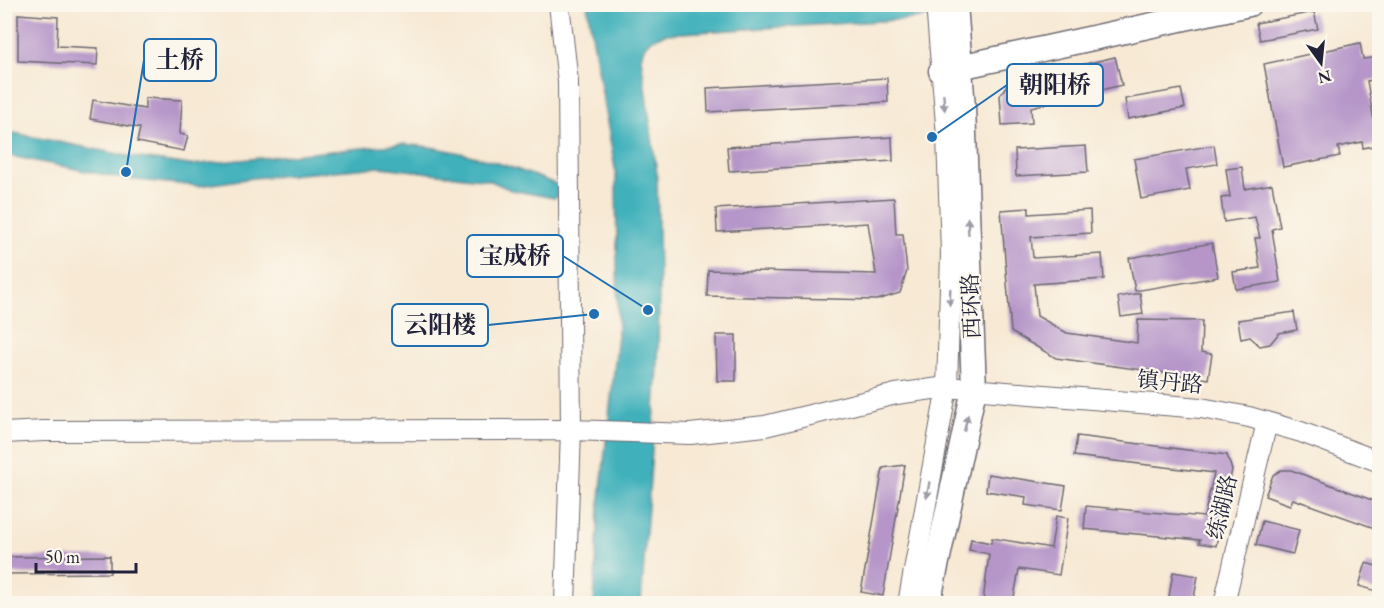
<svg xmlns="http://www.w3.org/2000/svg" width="1384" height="608" viewBox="0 0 1384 608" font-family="'EB Garamond','Noto Serif SC',serif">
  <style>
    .water { fill: #41b1bb; stroke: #326a7b; stroke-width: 1.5 }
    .building { fill: #b696c9 }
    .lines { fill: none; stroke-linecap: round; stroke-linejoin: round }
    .minor-casing { stroke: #6d6871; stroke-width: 22 }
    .major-casing { stroke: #6d6871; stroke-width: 27 }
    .minor { stroke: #fff; stroke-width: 20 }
    .major { stroke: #fff; stroke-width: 24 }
    .oneway { fill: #9c9ca7 }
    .labels { text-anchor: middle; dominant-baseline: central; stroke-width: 4.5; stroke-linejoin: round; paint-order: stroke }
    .street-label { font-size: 22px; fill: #22223b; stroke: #fbf7ec }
    .leader { fill: none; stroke: #1f6fb2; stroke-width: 2 }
    .callout-dot { fill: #1f6fb2; stroke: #fbf7ec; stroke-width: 2 }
    .callout { fill: #fbf7ec; stroke: #1f6fb2; stroke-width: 2 }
    .callout-label { font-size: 24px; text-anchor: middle; font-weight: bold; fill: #22223b }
  </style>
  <rect width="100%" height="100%" fill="#fbf7ec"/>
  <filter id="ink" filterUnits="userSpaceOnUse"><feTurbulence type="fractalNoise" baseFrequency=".0167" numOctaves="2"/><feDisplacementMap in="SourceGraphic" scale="12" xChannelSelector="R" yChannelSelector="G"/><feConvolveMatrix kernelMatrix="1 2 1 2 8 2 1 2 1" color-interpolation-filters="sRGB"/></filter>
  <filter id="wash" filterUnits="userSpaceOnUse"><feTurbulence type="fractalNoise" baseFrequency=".008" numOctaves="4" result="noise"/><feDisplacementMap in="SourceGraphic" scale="24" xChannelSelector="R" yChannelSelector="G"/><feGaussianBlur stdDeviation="1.35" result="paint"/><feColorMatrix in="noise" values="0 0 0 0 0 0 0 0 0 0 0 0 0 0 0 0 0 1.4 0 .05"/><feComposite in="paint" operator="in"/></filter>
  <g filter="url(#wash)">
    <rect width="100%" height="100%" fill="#f7e9d4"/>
    <g class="water">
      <path d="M664 4 1002 5 913 19 665 34C650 39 644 42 641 58L657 174 659 279 658 367 641 603H594L599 506 618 335 616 174 587 5C614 5 638 9 664 4Z"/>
      <path d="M4 131 133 157 190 165 403 144C456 148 510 165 558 185L559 196 554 198 511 190 489 180 381 167 253 178 199 186 126 179 5 155Z"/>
    </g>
    <g id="blocks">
      <g class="building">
        <path d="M1314 12 1318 29 1260 40 1256 23Z"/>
        <path d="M18 14 58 17 57 46 98 48 97 65 18 61Z"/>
        <path d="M1360 43 1363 59 1380 57V79L1367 81 1378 145 1363 148 1362 142 1338 147 1340 156 1283 167 1264 64Z"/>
        <path d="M1115 57 1122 85 1031 107 1032 123 1002 125 1000 95 1009 82Z"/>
        <path d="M887 78 888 102 708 112 707 88Z"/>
        <path d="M1181 89 1185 108 1128 119 1125 99Z"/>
        <path d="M145 98 182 100 180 134 188 136 184 151 137 142 140 128 90 119 93 100 145 109Z"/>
        <path d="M892 137 893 161 729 171 727 147Z"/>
        <path d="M1214 145 1217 164 1186 169 1190 190 1141 199 1134 159Z"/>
        <path d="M1086 146 1088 172 1016 176 1015 150Z"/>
        <path d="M1242 167 1245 189 1272 184 1280 227 1272 229 1280 282 1236 289 1233 272 1260 268 1255 238H1260L1255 217 1224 222 1221 198 1230 197 1226 169Z"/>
        <path d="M894 198 896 234H903L907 271 900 293 877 300 707 296 708 270 876 274 868 223 717 232 716 209Z"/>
        <path d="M1029 208V214L1090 210 1091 233 1031 237 1033 258 1102 254 1104 279 1034 284 1037 316 1067 333 1137 343 1138 320 1202 321 1201 352 1212 354 1208 379 1056 358 1011 332 1001 210Z"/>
        <path d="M1212 243 1218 277 1135 291 1129 258Z"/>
        <path d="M1140 293 1143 314 1121 317 1118 297Z"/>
        <path d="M1294 312 1297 330 1279 333 1270 344 1260 346 1250 337 1241 339 1238 320Z"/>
        <path d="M716 335H736V381H717Z"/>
        <path d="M1077 436 1227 455 1232 470 1216 546 1199 543 1200 540 1084 529 1086 506 1204 517 1214 473 1074 456Z"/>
        <path d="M905 465 883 596 861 592 883 468Z"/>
        <path d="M1281 470H1291L1380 503V530L1293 499 1290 505 1265 496 1273 475Z"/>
        <path d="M988 474 1066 486 1062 510 1025 505 1026 497 986 491Z"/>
        <path d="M1056 516 1068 518 1059 575 1019 569 1013 603 983 602 989 554 969 550 971 539 991 543 992 538 1051 548Z"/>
        <path d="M1262 521 1299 530 1293 554 1256 545Z"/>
        <path d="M110 556V573L4 574V557Z"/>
        <path d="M1366 563 1380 567V592L1359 586Z"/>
        <path d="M1173 572 1198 576 1193 603H1168Z"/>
      </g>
    </g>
  </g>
  <g filter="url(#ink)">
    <use href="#blocks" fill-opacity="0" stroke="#6d6871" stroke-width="1.5"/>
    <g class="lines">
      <g class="minor-casing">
        <g id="minor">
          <path d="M559 4 568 82 571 430 565 604"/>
          <path d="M4 433 44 431 571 430 690 434 765 426 896 394 947 387 1201 408 1249 417 1301 432 1380 462"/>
          <path d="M908 604 947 387 951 253 947 136 936 4"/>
          <path d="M1224 604 1267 422"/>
        </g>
      </g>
      <g class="major-casing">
        <g id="major">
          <path d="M941 71 1249 4"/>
          <path d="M928 604 974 389 963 108 955 4"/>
        </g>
      </g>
      <use href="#minor" class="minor"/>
      <use href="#major" class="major"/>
    </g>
    <defs><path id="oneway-solid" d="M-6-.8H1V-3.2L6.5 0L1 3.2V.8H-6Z" transform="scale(1.5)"/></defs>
    <g class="oneway">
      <use href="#oneway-solid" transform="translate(944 102) rotate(85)"/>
      <use href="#oneway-solid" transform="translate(968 226) rotate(-93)"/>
      <use href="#oneway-solid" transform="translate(950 297) rotate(92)"/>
      <use href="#oneway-solid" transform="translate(966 423) rotate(-77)"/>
      <use href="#oneway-solid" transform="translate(928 490) rotate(100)"/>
    </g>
  </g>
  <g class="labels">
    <g class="street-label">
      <text transform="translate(971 306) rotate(-92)">西环路</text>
      <text transform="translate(1170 382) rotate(5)">镇丹路</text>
      <text transform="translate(1222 507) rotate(-77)">练湖路</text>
    </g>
  </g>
  <path class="leader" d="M126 172L144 60M932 137L1007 85M648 310L563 256M594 314L488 325"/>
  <g class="callout-dot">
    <circle cx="126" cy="172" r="6"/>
    <circle cx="932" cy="137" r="6"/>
    <circle cx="648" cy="310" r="6"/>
    <circle cx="594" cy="314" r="6"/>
  </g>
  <g class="callout">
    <rect x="144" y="39" width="72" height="42" rx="6"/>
    <rect x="1007" y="64" width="96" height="42" rx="6"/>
    <rect x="467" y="235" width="96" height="42" rx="6"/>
    <rect x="392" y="304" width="96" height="42" rx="6"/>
  </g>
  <g class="callout-label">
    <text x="180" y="68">土桥</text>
    <text x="1055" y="93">朝阳桥</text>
    <text x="515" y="264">宝成桥</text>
    <text x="440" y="333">云阳楼</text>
  </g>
  <rect width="1384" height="608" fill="none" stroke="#fbf7ec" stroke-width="24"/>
  <g transform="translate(1321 63) rotate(165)" stroke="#fbf7ec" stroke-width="4.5" paint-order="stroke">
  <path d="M0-4.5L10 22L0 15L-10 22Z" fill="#22223b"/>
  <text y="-9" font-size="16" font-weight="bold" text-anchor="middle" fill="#22223b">N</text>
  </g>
  <path d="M36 563v9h100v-9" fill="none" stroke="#22223b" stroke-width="3"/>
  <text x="45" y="563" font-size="18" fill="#22223b" stroke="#fbf7ec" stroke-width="4.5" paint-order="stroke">50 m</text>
</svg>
